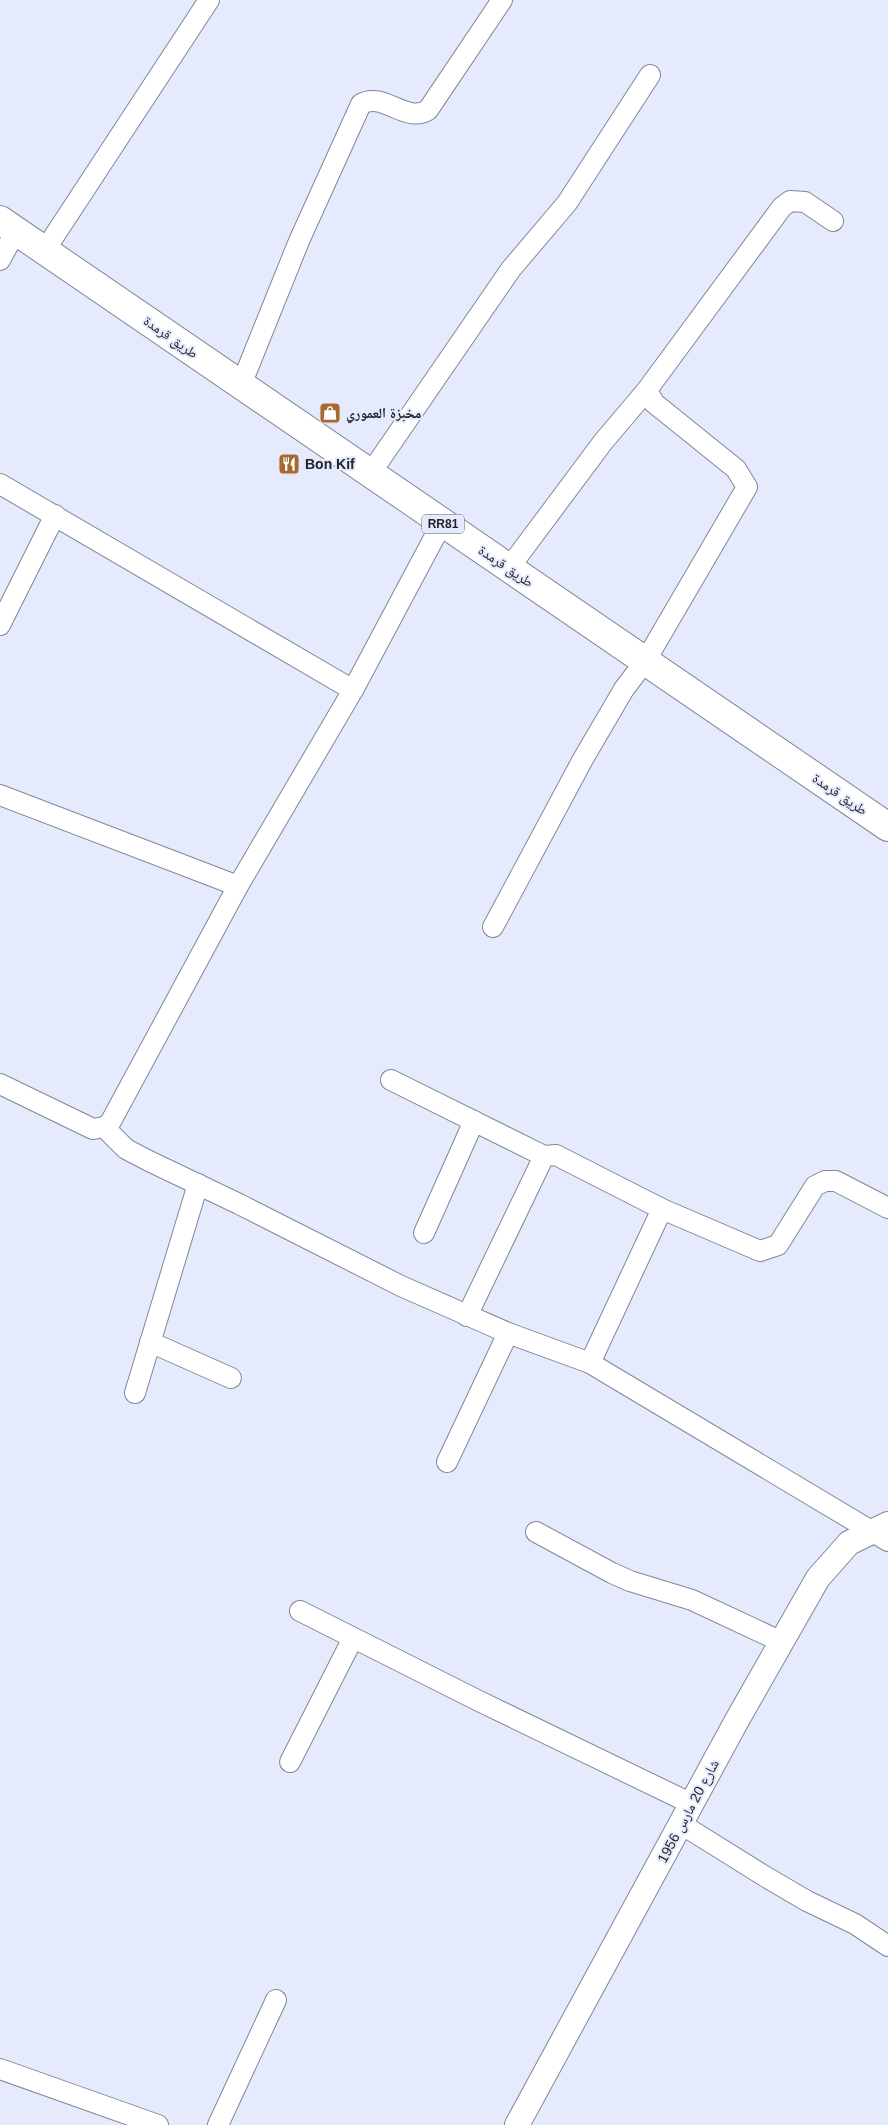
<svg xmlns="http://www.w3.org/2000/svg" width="888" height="2125" viewBox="0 0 888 2125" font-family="Helvetica,'Noto Naskh Arabic',sans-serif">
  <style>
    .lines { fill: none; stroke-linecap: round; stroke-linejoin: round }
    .minor-casing { stroke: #828798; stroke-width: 22 }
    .tertiary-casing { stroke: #828798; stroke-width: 26 }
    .primary-casing { stroke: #828798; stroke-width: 30 }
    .minor { stroke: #fff; stroke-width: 20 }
    .tertiary { stroke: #fff; stroke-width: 24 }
    .primary { stroke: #fff; stroke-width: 28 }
    .labels { text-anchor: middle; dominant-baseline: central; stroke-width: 4; stroke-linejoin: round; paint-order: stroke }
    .shield { fill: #e5ebfd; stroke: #5d606a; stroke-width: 1 }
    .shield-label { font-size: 12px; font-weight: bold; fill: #23252b }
    .street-label { font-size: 14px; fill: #23252b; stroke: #e5ebfd }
    .poi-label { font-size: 14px; font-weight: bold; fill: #23252b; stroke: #e5ebfd; text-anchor: start }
  </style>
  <rect width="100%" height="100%" fill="#e5ebfd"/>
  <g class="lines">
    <g class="minor-casing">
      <g id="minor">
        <path d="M45 250 209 0"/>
        <path d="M0 260 16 231"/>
        <path d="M241 385 299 241 361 104C383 91 406 124 428 110L502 0"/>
        <path d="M370 474 511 269 567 203 650 75"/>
        <path d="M0 484 353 690"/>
        <path d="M509 568 603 442 647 390"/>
        <path d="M0 625 55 515"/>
        <path d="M0 795 238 886"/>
        <path d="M493 927 583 759 624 689 646 660 747 487 736 469 654 403 647 390 782 207 790 201 805 202 833 221"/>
        <path d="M391 1080 544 1156"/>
        <path d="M0 1084 93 1129 104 1127 110 1123 238 886 353 690 442 523"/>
        <path d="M104 1127 126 1149 149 1161 239 1204 401 1286 508 1333 590 1363 888 1541"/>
        <path d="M424 1233 474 1121"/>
        <path d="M467 1316 544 1156 556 1155 662 1209 760 1251 778 1245 815 1186 825 1181H836L888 1208"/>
        <path d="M150 1342 231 1378"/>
        <path d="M590 1363 662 1209"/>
        <path d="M135 1393 198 1184"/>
        <path d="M447 1462 508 1333"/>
        <path d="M536 1532 612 1573 630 1581 692 1600 782 1642"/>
        <path d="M300 1611 479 1701 692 1804"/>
        <path d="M290 1762 353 1638"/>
        <path d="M681 1824 766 1877 807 1901 855 1924 888 1946"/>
        <path d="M0 2069 158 2125"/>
        <path d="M218 2125 276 2000"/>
      </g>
    </g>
    <g class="tertiary-casing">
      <path id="tertiary" d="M517 2125 736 1722 818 1578 849 1543 888 1524"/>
    </g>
    <g class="primary-casing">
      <path id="primary" d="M0 220 888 827"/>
    </g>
    <use href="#minor" class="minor"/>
    <use href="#tertiary" class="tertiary"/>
    <use href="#primary" class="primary"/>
  </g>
  <defs>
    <g id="shop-square" transform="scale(1.125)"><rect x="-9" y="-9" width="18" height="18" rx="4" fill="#a76a2e" stroke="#e5ebfd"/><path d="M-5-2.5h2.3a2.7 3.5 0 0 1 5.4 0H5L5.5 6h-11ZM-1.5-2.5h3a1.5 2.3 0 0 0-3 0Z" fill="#fff"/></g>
    <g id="restaurant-square" transform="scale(1.125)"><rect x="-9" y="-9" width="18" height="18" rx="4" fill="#a76a2e" stroke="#e5ebfd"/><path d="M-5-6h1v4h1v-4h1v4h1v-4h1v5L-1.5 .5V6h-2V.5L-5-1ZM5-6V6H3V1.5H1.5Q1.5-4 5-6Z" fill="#fff"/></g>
  </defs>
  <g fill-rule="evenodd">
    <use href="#shop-square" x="330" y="413"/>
    <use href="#restaurant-square" x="289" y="464"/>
  </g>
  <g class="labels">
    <rect class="shield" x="422" y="514.5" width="42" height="19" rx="4"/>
    <g class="shield-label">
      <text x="443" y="524">RR81</text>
    </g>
    <g class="street-label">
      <text transform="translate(171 337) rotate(35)">طريق قرمدة</text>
      <text transform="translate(506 566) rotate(34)">طريق قرمدة</text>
      <text transform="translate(840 794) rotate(34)">طريق قرمدة</text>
      <text transform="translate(688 1811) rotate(-62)">شارع 20 مارس 1956</text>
    </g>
    <g class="poi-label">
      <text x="346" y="413">مخبزة العموري</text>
      <text x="305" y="464">Bon Kif</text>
    </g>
  </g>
</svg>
